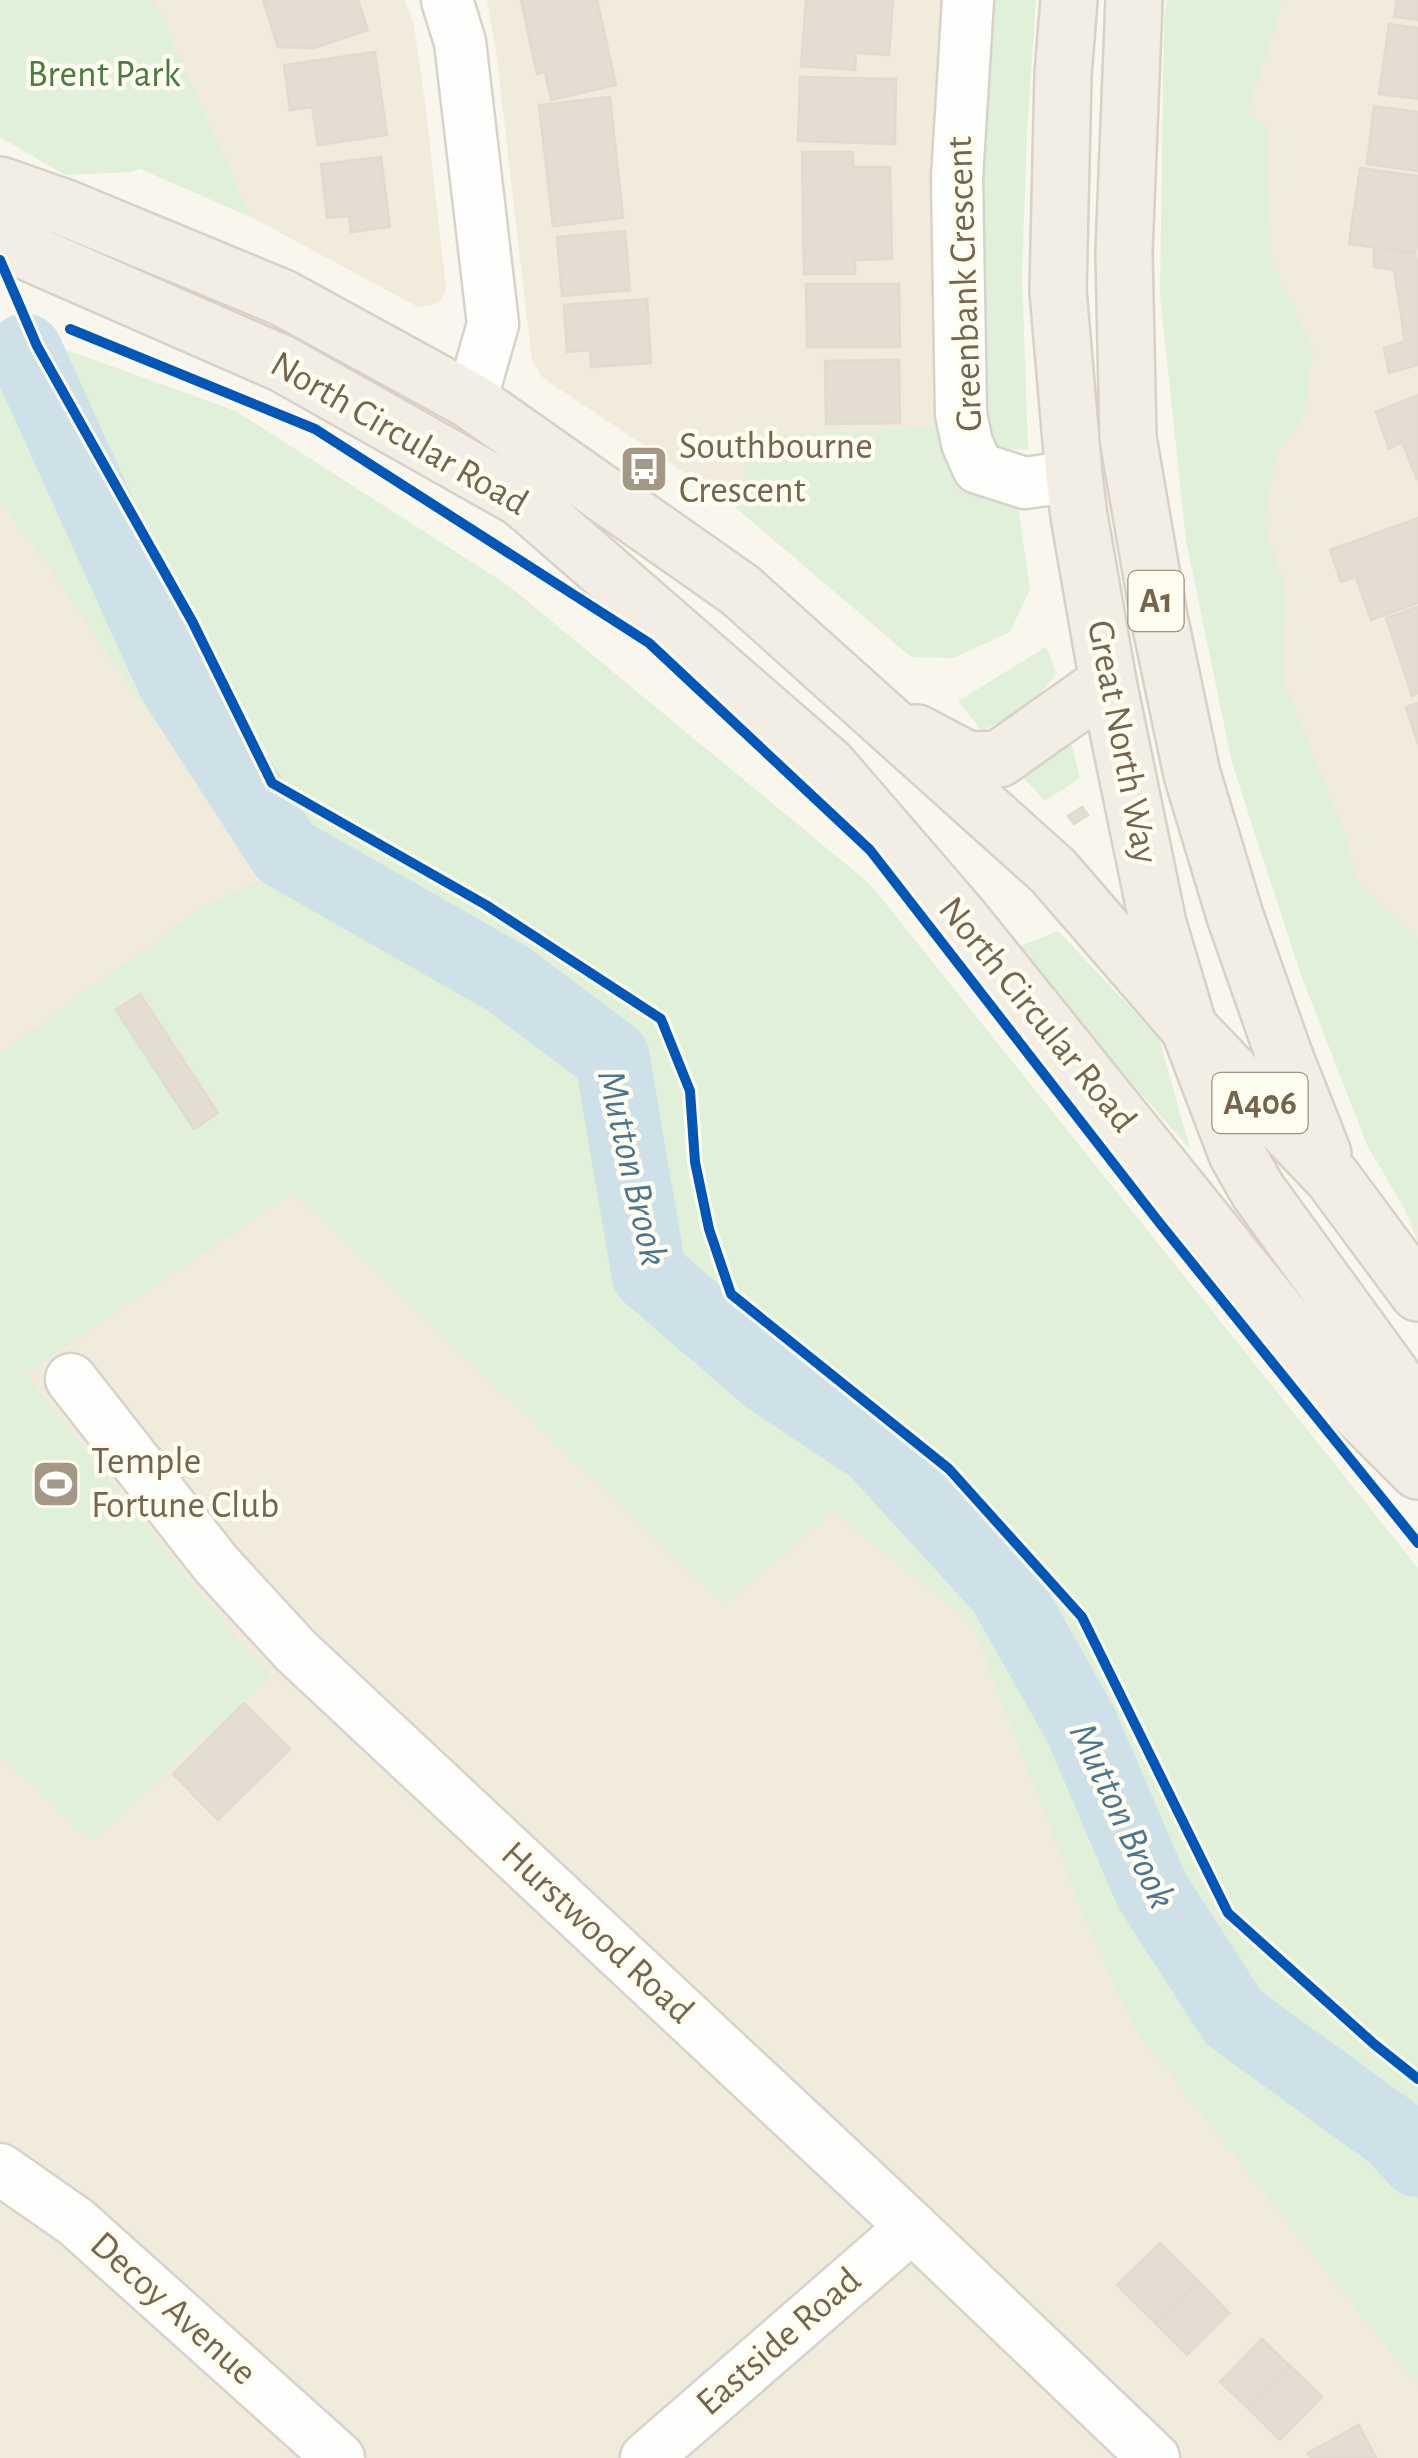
<svg xmlns="http://www.w3.org/2000/svg" width="1418" height="2458" viewBox="0 0 1418 2458" font-family="'Alegreya Sans',sans-serif">
  <style>
    .residential { fill: #f1ebdb }
    .green { fill: #e1f0d8 }
    .lines { fill: none; stroke-linecap: round; stroke-linejoin: round }
    .river { stroke: #cfe1e8; stroke-width: 75 }
    .building { fill: #e3ddd2; stroke: #e1dbcf; stroke-width: 2.5 }
    .minor-casing { stroke: #d7d3cb; stroke-width: 55 }
    .trunk-casing { stroke: #d7d1c7; stroke-width: 60 }
    .minor { stroke: #fefefc; stroke-width: 50 }
    .trunk { stroke: #f2eee6; stroke-width: 55 }
    .cycleway-casing { stroke: #fffcf0; stroke-width: 16 }
    .cycleway { stroke: #0057b8; stroke-width: 10 }
    .labels { text-anchor: middle; dominant-baseline: central; stroke-width: 9; stroke-linejoin: round; paint-order: stroke }
    .shield { fill: #fffcf0; stroke: #a0927d; stroke-width: 2.5 }
    .shield-label { font-size: 35px; font-weight: bold; fill: #77644c }
    .park-label { font-size: 38px; fill: #4a7d44; stroke: #fffcf0 }
    .street-label { font-size: 38px; fill: #77644c; stroke: #fffcf0 }
    .poi-label { font-size: 38px; fill: #77644c; stroke: #fffcf0; text-anchor: start }
    .water-label { font-size: 40px; font-style: italic; fill: #497792; stroke: #fffcf0 }
  </style>
  <rect width="100%" height="100%" fill="#f8f6ed"/>
  <g class="residential">
    <path d="M154 0H405L414 26 425 102 446 289 442 298 435 304 418 307 251 217Z"/>
    <path d="M487 0H941L932 147 934 297 944 428 743 435 744 478 729 502 543 378 532 361 496 50Z"/>
    <path d="M1191 0H1418V1244L1296 915Z"/>
    <path d="M0 498 265 881 204 906 0 1053Z"/>
    <path d="M293 1192 722 1603 833 1512 971 1622 1087 1925 1135 2030 1418 2387V2458H0V1755L92 1842 271 1676 200 1594 24 1374Z"/>
  </g>
  <g class="green">
    <path d="M0 0H154L251 217 140 169 131 172 65 175 0 137Z"/>
    <path d="M986 0H1036L1027 132 1022 275 1028 450 997 449 973 408Z"/>
    <path d="M1167 0H1281L1278 17 1246 114 1266 125 1271 261 1313 348 1304 415 1276 454 1264 524 1285 588 1283 681 1347 841 1357 883 1417 938 1418 943V1232L1367 1145 1301 975 1232 763 1186 540 1160 295 1164 20Z"/>
    <path d="M0 326 236 411 509 586 870 884 1418 1568V2387L1135 2030 1087 1925 971 1622 833 1512 723 1604 293 1192 25 1374 200 1594 271 1676 92 1842 0 1755V1053L204 906 264 880 0 498Z"/>
    <path d="M944 428 1017 501 1030 589 1010 632 954 658 911 657 729 502 744 478 743 435Z"/>
    <path d="M1046 647 1057 674 1027 708 982 731 958 701Z"/>
    <path d="M1068 731 1080 778 1045 801 1017 771Z"/>
    <path d="M1058 931 1159 1038 1190 1149 1013 949Z"/>
  </g>
  <g class="lines">
    <path class="river" d="M25 351 174 680 285 852 508 979 612 1057 649 1274 770 1378 875 1448 1004 1589 1081 1725 1152 1891 1234 2018 1394 2134 1418 2160"/>
  </g>
  <g class="building">
    <path d="M263 0H358L368 30 314 48 278 47Z"/>
    <path d="M521 0H597L616 85 551 100 545 72 537 74Z"/>
    <path d="M806 0H893L889 55 856 53 855 70 801 66Z"/>
    <path d="M1397 0H1418V20L1394 17Z"/>
    <path d="M1389 24 1418 28V99L1379 94Z"/>
    <path d="M375 52 387 135 318 145 312 107 290 110 284 65Z"/>
    <path d="M800 77 896 79 895 144 798 141Z"/>
    <path d="M610 97 623 218 553 226 539 105Z"/>
    <path d="M1374 106 1418 112V171L1367 164Z"/>
    <path d="M802 152H853V167H890L892 259 855 260V274H804Z"/>
    <path d="M381 157 390 227 351 232 349 216 327 218 321 164Z"/>
    <path d="M1360 168 1418 176V242L1415 253 1349 244Z"/>
    <path d="M625 231 630 290 562 296 557 237Z"/>
    <path d="M1374 247 1415 253 1418 264V365L1389 373 1384 348 1405 341 1394 270 1374 267Z"/>
    <path d="M806 284H899L900 347H807Z"/>
    <path d="M647 299 651 363 591 367 590 350 567 352 564 305Z"/>
    <path d="M899 360 900 423 826 424 825 361Z"/>
    <path d="M1418 395V478L1417 479 1402 442 1389 449 1376 412Z"/>
    <path d="M1418 518V603L1371 620 1356 577 1341 582 1330 550Z"/>
    <path d="M1418 607V693L1412 696 1386 618Z"/>
    <path d="M1418 703V744L1406 707Z"/>
    <path d="M1082 807 1088 815 1074 824 1068 816Z"/>
    <path d="M140 994 218 1113 194 1129 116 1010Z"/>
    <path d="M244 1703 290 1749 218 1820 173 1774Z"/>
    <path d="M1160 2243 1198 2281 1155 2323 1117 2285Z"/>
    <path d="M1198 2281 1229 2313 1187 2355 1155 2323Z"/>
    <path d="M1262 2339 1289 2365 1247 2407 1220 2382Z"/>
    <path d="M1289 2365 1322 2397 1280 2440 1247 2407Z"/>
    <path d="M1359 2425 1376 2458H1311L1308 2453Z"/>
  </g>
  <g class="lines">
    <g class="minor-casing">
      <g id="minor">
        <path d="M447 0 460 42 493 324 471 401"/>
        <path d="M968 0 957 178 961 414 967 443 978 468 1025 483 1074 476"/>
        <path d="M71 1379 216 1564 296 1651 912 2227 1154 2458"/>
        <path d="M0 2169 76 2222 339 2458"/>
        <path d="M646 2458 912 2227"/>
      </g>
    </g>
    <g class="trunk-casing">
      <g id="trunk">
        <path d="M1069 0 1063 75 1058 291 1074 476 1079 516 1108 682 1158 924 1189 1028 1237 1154 1258 1191 1391 1374 1418 1416"/>
        <path d="M1134 0 1124 252 1128 438 1159 617 1192 774 1235 916 1284 1055 1323 1154"/>
        <path d="M0 185 63 207 283 298 471 401 740 590 1053 871 1189 1028 1332 1177 1418 1293"/>
        <path d="M0 240 283 364 522 499 829 766 960 918 1352 1405 1418 1471"/>
        <path d="M917 733 968 760 999 759 1108 682"/>
      </g>
    </g>
    <use href="#minor" class="minor"/>
    <use href="#trunk" class="trunk"/>
    <g class="cycleway-casing">
      <g id="cycleway">
        <path d="M0 260 37 346 192 621 272 783 486 905 661 1019 690 1091 695 1162 709 1229 731 1294 949 1469 1082 1617 1228 1913 1374 2044 1418 2079"/>
        <path d="M70 329 315 429 649 643 870 850 1158 1221 1418 1543"/>
      </g>
    </g>
    <use href="#cycleway" class="cycleway"/>
  </g>
  <defs>
    <g id="bus-square" transform="scale(2.5)"><rect x="-9" y="-9" width="18" height="18" rx="4" fill="#a49784" stroke="#fffcf0"/><path d="M-5-6H5V4H4V6H2V4H-2V6H-4V4H-5ZM-3.5-4V0h7V-4ZM-3.5 1.2v1.5H-2V1.2ZM2 1.2v1.5H3.5V1.2Z" fill="#fff"/></g>
    <g id="stadium-square" transform="scale(2.5)"><rect x="-9" y="-9" width="18" height="18" rx="4" fill="#a49784" stroke="#fffcf0"/><path d="M0-5a6.5 5 0 1 0 0 10a6.5 5 0 1 0 0-10ZM-3.5-1.8h7v3.6h-7Z" fill="#fff"/></g>
  </defs>
  <g fill-rule="evenodd">
    <use href="#bus-square" x="644" y="469"/>
    <use href="#stadium-square" x="56" y="1484"/>
  </g>
  <g class="labels">
    <g class="shield">
      <rect x="1128.5" y="571" width="55" height="60" rx="8"/>
      <rect x="1212.5" y="1073" width="95" height="60" rx="8"/>
    </g>
    <g class="shield-label">
      <text x="1156" y="601">A1</text>
      <text x="1260" y="1103">A406</text>
    </g>
    <g class="park-label">
      <text x="104" y="75">Brent Park</text>
    </g>
    <g class="street-label">
      <text transform="translate(965 284) rotate(-92)">Greenbank Crescent</text>
      <text transform="translate(399 434) rotate(30)">North Circular Road</text>
      <text transform="translate(1122 742) rotate(79)">Great North Way</text>
      <text transform="translate(1037 1015) rotate(51)">North Circular Road</text>
      <text transform="translate(597 1933) rotate(43)">Hurstwood Road</text>
      <text transform="translate(173 2309) rotate(42)">Decoy Avenue</text>
      <text transform="translate(779 2342) rotate(-41)">Eastside Road</text>
    </g>
    <g class="poi-label">
      <text x="679" y="447">Southbourne<tspan x="679" dy="44">Crescent</tspan></text>
      <text x="91" y="1462">Temple<tspan x="91" dy="44">Fortune Club</tspan></text>
    </g>
    <g class="water-label">
      <text transform="translate(632 1168) rotate(77)">Mutton Brook</text>
      <text transform="translate(1122 1816) rotate(65)">Mutton Brook</text>
    </g>
  </g>
</svg>
